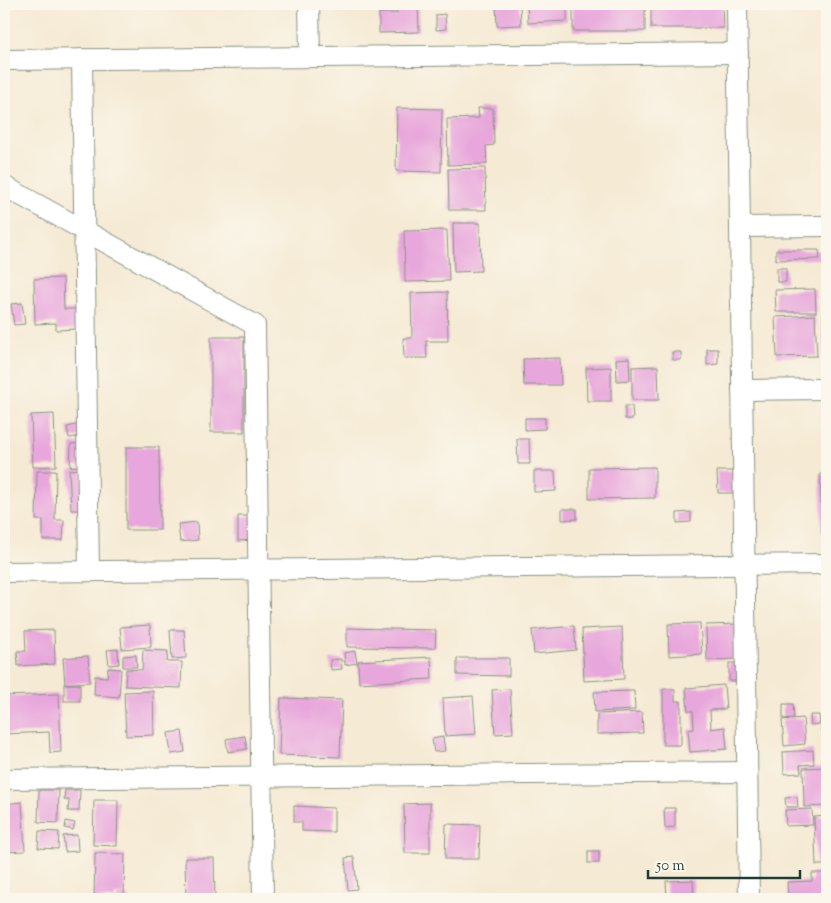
<svg xmlns="http://www.w3.org/2000/svg" width="831" height="903" viewBox="0 0 831 903" font-family="'Sorts Mill Goudy',serif">
  <style>
    .building { fill: #e8a7dc }
    .lines { fill: none; stroke-linecap: round; stroke-linejoin: round }
    .minor-casing { stroke: #8a9484; stroke-width: 22 }
    .minor { stroke: #fff; stroke-width: 20 }
  </style>
  <rect width="100%" height="100%" fill="#fbf7ec"/>
  <filter id="ink" filterUnits="userSpaceOnUse"><feTurbulence type="fractalNoise" baseFrequency=".02" numOctaves="2"/><feDisplacementMap in="SourceGraphic" scale="10" xChannelSelector="R" yChannelSelector="G"/><feConvolveMatrix kernelMatrix="1 2 1 2 8 2 1 2 1" color-interpolation-filters="sRGB"/></filter>
  <filter id="wash" filterUnits="userSpaceOnUse"><feTurbulence type="fractalNoise" baseFrequency=".0096" numOctaves="4" result="noise"/><feDisplacementMap in="SourceGraphic" scale="20" xChannelSelector="R" yChannelSelector="G"/><feGaussianBlur stdDeviation="1.12" result="paint"/><feColorMatrix in="noise" values="0 0 0 0 0 0 0 0 0 0 0 0 0 0 0 0 0 1.4 0 .05"/><feComposite in="paint" operator="in"/></filter>
  <g filter="url(#wash)">
    <rect width="100%" height="100%" fill="#f5ead4"/>
    <g id="blocks">
      <g class="building">
        <path d="M397 4H418L419 32 379 33V13H397Z"/>
        <path d="M496 4H520L521 25 497 26Z"/>
        <path d="M527 4H567V21L528 23Z"/>
        <rect x="573" y="4" width="72" height="27"/>
        <path d="M651 4H722L723 28H651Z"/>
        <path d="M445 14 446 29 436 30V15Z"/>
        <path d="M397 108 442 109 441 172 396 171Z"/>
        <path d="M478 108H493L494 145 486 146 487 164 448 165 447 119 479 118Z"/>
        <path d="M485 168 486 210H449L448 169Z"/>
        <path d="M453 223H480L481 271 454 272Z"/>
        <path d="M447 230 449 281 405 282 404 231Z"/>
        <path d="M776 250H819L820 259 776 260Z"/>
        <rect x="777" y="268" width="9" height="14"/>
        <path d="M63 278 64 309H77V329L56 330V323L35 324 34 279Z"/>
        <path d="M815 289 816 312H776L775 290Z"/>
        <path d="M447 292 448 341H426L427 358H404L403 338H412L411 293Z"/>
        <path d="M22 303 25 324 14 325 11 304Z"/>
        <path d="M823 314H827V372H824Z"/>
        <path d="M815 315 817 356 777 357 775 317Z"/>
        <rect x="211" y="337" width="33" height="95"/>
        <path d="M707 349H718V364L707 365Z"/>
        <path d="M672 352H681V360H673Z"/>
        <path d="M560 358 561 385H524L523 359Z"/>
        <path d="M629 358 630 380 617 381 616 359Z"/>
        <path d="M658 366 659 400H632V367Z"/>
        <path d="M611 367V401H587L586 368Z"/>
        <path d="M625 406H632L633 419H625Z"/>
        <path d="M54 414 56 466 33 467 31 415Z"/>
        <path d="M525 418H545V429L525 430Z"/>
        <path d="M80 424 82 436 69 438 67 427Z"/>
        <path d="M517 439H529L530 464H518Z"/>
        <path d="M84 443 83 465 70 467 71 444Z"/>
        <path d="M126 447H159L160 530H126Z"/>
        <path d="M655 467V498L589 499V468Z"/>
        <path d="M82 469 84 510H71L69 470Z"/>
        <path d="M37 471H56L55 520H64L63 540H43V520H36Z"/>
        <path d="M534 471H555L556 491 534 492Z"/>
        <path d="M717 471H735V493H718Z"/>
        <path d="M827 473V533H822L820 474Z"/>
        <path d="M562 509H577V519L562 520Z"/>
        <path d="M691 512V522L677 523V513Z"/>
        <path d="M238 516H253V540L238 541Z"/>
        <path d="M197 522 198 540 180 542 178 524Z"/>
        <path d="M700 623 702 654 669 656 668 624Z"/>
        <path d="M738 624 739 659 707 660 706 625Z"/>
        <path d="M150 625 151 647 122 649 120 627Z"/>
        <path d="M574 626 576 650 534 654 532 630Z"/>
        <path d="M622 627 624 679 584 681 582 629Z"/>
        <path d="M347 628 436 630 435 648 347 647Z"/>
        <path d="M54 630 55 664 18 666 17 651H26L25 631Z"/>
        <path d="M170 630H184L186 658 172 659Z"/>
        <path d="M118 649 119 664 109 665 107 650Z"/>
        <path d="M143 650 168 651 167 662H182L181 688 125 686 126 669 142 670Z"/>
        <path d="M355 651 357 663 345 665 344 653Z"/>
        <path d="M136 655 137 667H123V656Z"/>
        <path d="M88 656 90 682 65 684 63 658Z"/>
        <path d="M431 657 432 679 359 683 358 661Z"/>
        <path d="M457 658H509V676L457 675Z"/>
        <path d="M341 659 342 669 331 670 330 660Z"/>
        <rect x="729" y="663" width="14" height="18"/>
        <path d="M108 668 121 669 119 697 94 695 95 676 107 677Z"/>
        <rect x="64" y="684" width="16" height="17"/>
        <path d="M724 685 726 709 710 710 711 729 725 727 727 749 690 752 688 730 694 729 693 711H688L686 688Z"/>
        <path d="M510 689 513 733 495 734 492 690Z"/>
        <path d="M663 689H675V701H681V745H663Z"/>
        <path d="M153 691 154 735 126 736 124 692Z"/>
        <path d="M634 691 635 710 595 712 594 692Z"/>
        <path d="M59 694 61 752 50 753 49 732 4 734V696Z"/>
        <path d="M473 696 476 734 445 736 443 698Z"/>
        <path d="M281 698 342 700 340 757 279 755Z"/>
        <path d="M783 704H793L794 718 783 719Z"/>
        <path d="M642 712 643 733 597 734V714Z"/>
        <path d="M810 715H819L820 724 811 725Z"/>
        <path d="M803 718 805 744 784 746 782 720Z"/>
        <rect x="822" y="718" width="5" height="12"/>
        <path d="M182 731 185 752 171 754 168 733Z"/>
        <path d="M245 736 247 749 228 752 226 739Z"/>
        <path d="M443 737 445 751 434 752 432 739Z"/>
        <path d="M827 746V756H823V747Z"/>
        <path d="M813 750 814 764 800 765 801 773 784 774 783 752Z"/>
        <path d="M827 767V806L804 807 803 768Z"/>
        <path d="M39 790H59L58 823 38 822Z"/>
        <path d="M65 790H80L79 811H68L69 800H64Z"/>
        <path d="M797 797 798 807H786L785 798Z"/>
        <path d="M94 800H118L117 846 93 845Z"/>
        <path d="M22 802 25 851 4 852V804Z"/>
        <path d="M430 803V853H405L404 804Z"/>
        <path d="M294 806 334 808V832L302 831V822H294Z"/>
        <path d="M664 808H675V827L665 828Z"/>
        <path d="M812 809 813 825 786 826 785 810Z"/>
        <path d="M827 816V865H816L814 817Z"/>
        <path d="M66 821 75 823 73 830 65 828Z"/>
        <path d="M446 824 480 825 479 859H445Z"/>
        <path d="M39 831 59 832 58 849 38 848Z"/>
        <path d="M77 835 78 851 65 852 63 836Z"/>
        <rect x="588" y="851" width="11" height="12"/>
        <path d="M95 853 125 854 124 895H115V899H94Z"/>
        <path d="M354 857 357 889 348 890 345 858Z"/>
        <path d="M185 858H214L215 899H186Z"/>
        <path d="M812 873H827V899H788L787 882 812 881Z"/>
        <path d="M693 880 694 899H667L666 881Z"/>
        <rect x="117" y="896" width="12" height="3"/>
      </g>
    </g>
  </g>
  <g filter="url(#ink)">
    <use href="#blocks" fill-opacity="0" stroke="#8a9484" stroke-width="1"/>
    <g class="lines">
      <g class="minor-casing">
        <g id="minor">
          <path d="M309 4 310 57"/>
          <path d="M737 4 749 899"/>
          <path d="M82 59 89 571"/>
          <path d="M4 60 738 53"/>
          <path d="M4 186 255 325 263 899"/>
          <path d="M740 227 827 226"/>
          <path d="M742 390 827 389"/>
          <path d="M4 572 827 564"/>
          <path d="M4 779 747 772"/>
        </g>
      </g>
      <use href="#minor" class="minor"/>
    </g>
  </g>
  <rect width="831" height="903" fill="none" stroke="#fbf7ec" stroke-width="20"/>
  <path d="M648 870v8h152v-8" fill="none" stroke="#1f3d34" stroke-width="2.5"/>
  <text x="656" y="870" font-size="15" fill="#1f3d34" stroke="#fbf7ec" stroke-width="4" paint-order="stroke">50 m</text>
</svg>
